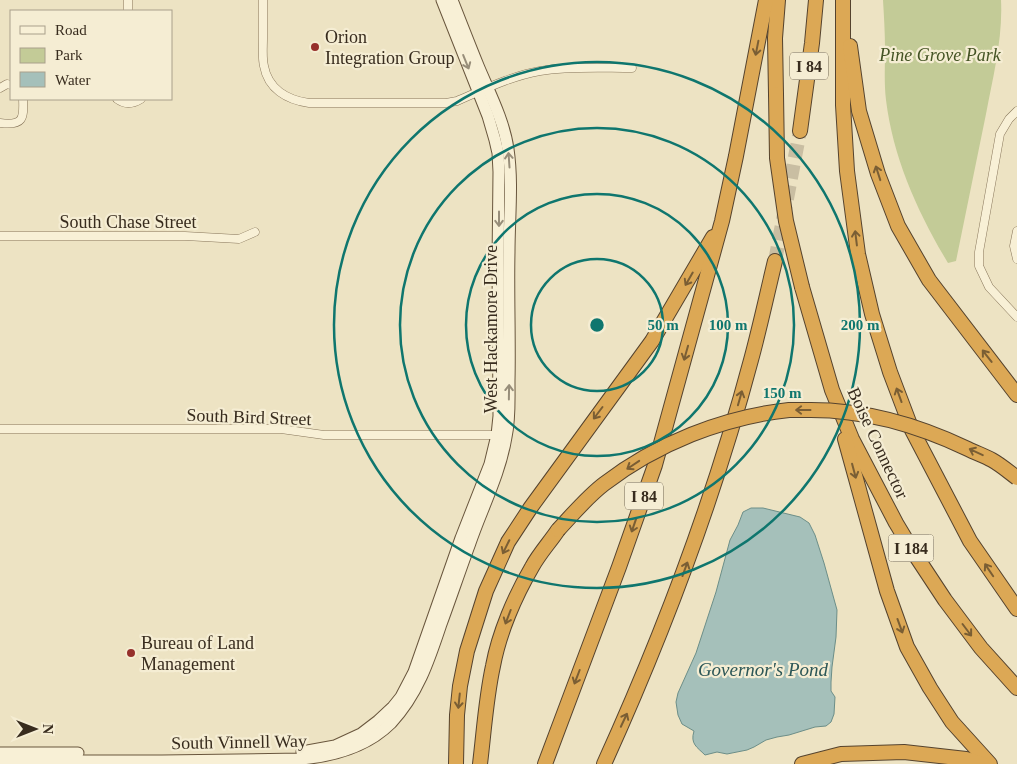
<svg xmlns="http://www.w3.org/2000/svg" width="1017" height="764" viewBox="0 0 1017 764" font-family="'Times New Roman',serif">
  <style>
    .green { fill: #c3cb97 }
    .water { fill: #a5c0ba; stroke: #6c8e88 }
    .lines { fill: none; stroke-linecap: round; stroke-linejoin: round }
    .highway-tunnel { stroke: #c9bea2; stroke-width: 14; stroke-dasharray: 14 7; stroke-linecap: butt }
    .street-casing { stroke: #87755a; stroke-width: 9 }
    .secondary-casing { stroke: #69563d; stroke-width: 13 }
    .highway-casing { stroke: #55432e; stroke-width: 16 }
    .street { stroke: #f8f0d6; stroke-width: 8 }
    .secondary { stroke: #f8f0d6; stroke-width: 11 }
    .highway { stroke: #dca855; stroke-width: 14 }
    .highway-bridge-casing { stroke: #55432e; stroke-width: 16; stroke-linecap: butt }
    .highway-bridge { stroke: #dca855; stroke-width: 14 }
    .oneway { stroke: #7a5e34 }
    .oneway2 { stroke: #988e7a }
    .ring { fill: none; stroke: #0f766e; stroke-width: 2.5 }
    .poi-dot { fill: #96302b; stroke: #f5edd3; stroke-width: 2 }
    .labels { text-anchor: middle; dominant-baseline: central; stroke-width: 4.5; stroke-linejoin: round; paint-order: stroke }
    .shield { fill: #f5edd3; stroke: #716654; stroke-width: 1 }
    .shield-label { font-size: 16px; font-weight: bold; fill: #382c1e }
    .poi-label { font-size: 18px; fill: #382c1e; stroke: #f5edd3; text-anchor: start }
    .park-label { font-size: 18px; font-style: italic; fill: #455425; stroke: #f5edd3 }
    .street-label { font-size: 18px; fill: #382c1e; stroke: #f5edd3 }
    .water-label { font-size: 19px; font-style: italic; fill: #2d5757; stroke: #f5edd3 }
    .centre { fill: #0f766e; stroke: #f5edd3; stroke-width: 2.5 }
    .ring-label { font-size: 15px; text-anchor: middle; font-weight: bold; fill: #0f766e; stroke: #f5edd3; stroke-width: 4.5; stroke-linejoin: round; paint-order: stroke }
  </style>
  <rect width="100%" height="100%" fill="#ede3c3"/>
  <path class="green" d="M883 0H1001C1003 38 993 77 986 114 976 163 966 212 956 261L948 263C918 213 893 158 886 100 884 83 885 66 885 50 885 33 884 17 883 0Z"/>
  <path class="water" d="M751 508H763L800 517 809 523 815 535 824 563 837 610 836 637 832 667 831 682V691L835 697 834 714 831 722 826 726 815 727 789 735 777 737 766 740 754 747 747 750 727 754 717 752 705 755C697 747 690 744 694 731L682 724 678 715 676 702 678 693 696 653 716 592 730 540 738 525 743 512Z"/>
  <g class="lines">
    <path class="highway-tunnel" d="M775 261 800 131"/>
    <g class="street-casing">
      <g id="street">
        <path d="M263 0C263 13 263 26 263 39 263 48 262 58 264 66 268 89 287 100 309 103H446L457 101C483 90 511 76 540 71 570 66 602 68 632 68"/>
        <path d="M128 11V0"/>
        <path d="M0 88 7 84 11 85"/>
        <path d="M117 99C125 105 133 104 141 99"/>
        <path d="M1017 111 1009 119 1000 134 979 252V266L989 287 1017 317"/>
        <path d="M0 123C23 126 24 119 23 99"/>
        <path d="M1017 231 1014 246 1017 259"/>
        <path d="M0 236H185L239 239 255 232"/>
        <path d="M0 429H281L324 435H497"/>
      </g>
    </g>
    <g class="secondary-casing">
      <g id="secondary">
        <path d="M302 752 335 746 361 734 378 721 393 707 401 697 414 672 461 538 490 464 497 435 499 416 498 264 499 172 498 153 495 140 488 116 442 0"/>
        <path d="M0 753H78"/>
        <path d="M0 761H162L301 759C334 756 367 747 391 723 418 694 429 660 441 624 451 597 460 570 470 543 482 508 500 474 506 437 510 419 509 400 509 381 510 338 508 295 509 252 509 218 513 183 508 149 504 121 490 94 479 68 470 46 461 23 452 0"/>
      </g>
    </g>
    <g class="highway-casing">
      <g id="highway">
        <path d="M843 0V105L847 171 858 254 872 314 890 372 912 430 970 541 1017 609"/>
        <path d="M850 46 859 111 878 174 898 226 929 280 1017 395"/>
        <path d="M776 94 775 38 778 0"/>
        <path d="M800 131 812 43 816 0"/>
        <path d="M802 287 832 390 852 439 896 523 914 553 945 600 981 648 1017 688"/>
        <path d="M845 439 887 591 907 647 930 688 952 722 990 764"/>
        <path d="M456 764 457 715 460 686 467 651 486 591 508 542 531 507 652 341 713 237"/>
        <path d="M480 764C484 731 486 698 493 666 499 633 515 596 532 567 539 554 550 542 558 530"/>
        <path d="M545 764 619 567 655 465 722 221 736 156 766 0"/>
        <path d="M604 764C663 634 714 499 751 360 760 327 767 294 775 261"/>
        <path d="M802 764 841 754 904 752 966 759 982 764"/>
      </g>
    </g>
    <use href="#street" class="street"/>
    <use href="#secondary" class="secondary"/>
    <use href="#highway" class="highway"/>
    <g class="highway-bridge-casing">
      <g id="highway-bridge">
        <path d="M776 94 777 158 786 221 802 287"/>
        <path d="M558 530C573 514 587 497 604 484 656 444 723 417 789 410 796 410 804 410 811 410 866 410 920 426 968 449 976 453 985 456 992 460 1001 465 1009 472 1017 478"/>
      </g>
    </g>
    <use href="#highway-bridge" class="highway-bridge"/>
  </g>
  <defs><path id="oneway-shaft" d="M-6 0H5M1.5-3L5.5 0L1.5 3" fill="none" stroke-width="1.6" stroke-linecap="round" stroke-linejoin="round" transform="scale(1.25)"/></defs>
  <g class="oneway">
    <use href="#oneway-shaft" transform="translate(757 48) rotate(101)"/>
    <use href="#oneway-shaft" transform="translate(878 173) rotate(-108)"/>
    <use href="#oneway-shaft" transform="translate(856 238) rotate(-97)"/>
    <use href="#oneway-shaft" transform="translate(689 279) rotate(120)"/>
    <use href="#oneway-shaft" transform="translate(686 353) rotate(106)"/>
    <use href="#oneway-shaft" transform="translate(987 356) rotate(-128)"/>
    <use href="#oneway-shaft" transform="translate(899 395) rotate(-110)"/>
    <use href="#oneway-shaft" transform="translate(740 398) rotate(-74)"/>
    <use href="#oneway-shaft" transform="translate(803 410) rotate(-180)"/>
    <use href="#oneway-shaft" transform="translate(598 413) rotate(127)"/>
    <use href="#oneway-shaft" transform="translate(976 452) rotate(-155)"/>
    <use href="#oneway-shaft" transform="translate(633 465) rotate(146)"/>
    <use href="#oneway-shaft" transform="translate(854 471) rotate(75)"/>
    <use href="#oneway-shaft" transform="translate(634 525) rotate(109)"/>
    <use href="#oneway-shaft" transform="translate(506 547) rotate(116)"/>
    <use href="#oneway-shaft" transform="translate(685 569) rotate(-70)"/>
    <use href="#oneway-shaft" transform="translate(989 570) rotate(-124)"/>
    <use href="#oneway-shaft" transform="translate(508 617) rotate(111)"/>
    <use href="#oneway-shaft" transform="translate(900 626) rotate(70)"/>
    <use href="#oneway-shaft" transform="translate(967 630) rotate(53)"/>
    <use href="#oneway-shaft" transform="translate(577 677) rotate(111)"/>
    <use href="#oneway-shaft" transform="translate(459 701) rotate(96)"/>
    <use href="#oneway-shaft" transform="translate(624 720) rotate(-65)"/>
  </g>
  <g class="oneway2">
    <use href="#oneway-shaft" transform="translate(466 62) rotate(68)"/>
    <use href="#oneway-shaft" transform="translate(509 160) rotate(-94)"/>
    <use href="#oneway-shaft" transform="translate(499 219) rotate(90)"/>
    <use href="#oneway-shaft" transform="translate(509 392) rotate(-89)"/>
  </g>
  <g class="ring">
    <circle cx="597" cy="325" r="66"/>
    <circle cx="597" cy="325" r="131"/>
    <circle cx="597" cy="325" r="197"/>
    <circle cx="597" cy="325" r="263"/>
  </g>
  <g class="poi-dot">
    <circle cx="315" cy="47" r="5"/>
    <circle cx="131" cy="653" r="5"/>
  </g>
  <g class="labels">
    <g class="shield">
      <rect x="790" y="52.5" width="38" height="27" rx="4"/>
      <rect x="625" y="482.5" width="38" height="27" rx="4"/>
      <rect x="888.5" y="534.5" width="45" height="27" rx="4"/>
    </g>
    <g class="shield-label">
      <text x="809" y="66">I 84</text>
      <text x="644" y="496">I 84</text>
      <text x="911" y="548">I 184</text>
    </g>
    <g class="poi-label">
      <text x="325" y="37">Orion<tspan x="325" dy="21">Integration Group</tspan></text>
      <text x="141" y="643">Bureau of Land<tspan x="141" dy="21">Management</tspan></text>
    </g>
    <g class="park-label">
      <text x="940" y="55">Pine Grove Park</text>
    </g>
    <g class="street-label">
      <text x="128" y="222">South Chase Street</text>
      <text transform="translate(491 329) rotate(-90)">West Hackamore Drive</text>
      <text transform="translate(249 417) rotate(2)">South Bird Street</text>
      <text transform="translate(878 443) rotate(65)">Boise Connector</text>
      <text transform="translate(239 742) rotate(-1)">South Vinnell Way</text>
    </g>
    <g class="water-label">
      <text x="763" y="669">Governor's Pond</text>
    </g>
  </g>
  <circle cx="597" cy="325" r="8" class="centre"/>
  <g class="ring-label">
    <text x="663" y="330">50 m</text>
    <text x="728" y="330">100 m</text>
    <text x="860" y="330">200 m</text>
    <text x="782" y="398">150 m</text>
  </g>
  <rect x="10" y="10" width="162" height="90" fill="#f5edd3" stroke="#a9a08b"/>
  <rect x="20" y="26" width="25" height="8" fill="#f8f0d6" stroke="#a9a08b"/>
  <text x="55" y="35" font-size="15" fill="#382c1e">Road</text>
  <rect x="20" y="48" width="25" height="15" fill="#c3cb97" stroke="#a9a08b"/>
  <text x="55" y="60" font-size="15" fill="#382c1e">Park</text>
  <rect x="20" y="72" width="25" height="15" fill="#a5c0ba" stroke="#a9a08b"/>
  <text x="55" y="85" font-size="15" fill="#382c1e">Water</text>
  <g transform="translate(35 729) rotate(90)" stroke="#f5edd3" stroke-width="4" paint-order="stroke">
  <path d="M0-4L9 19L0 12L-9 19Z" fill="#382c1e"/>
  <text y="-8" font-size="14" font-weight="bold" text-anchor="middle" fill="#382c1e">N</text>
  </g>
</svg>
